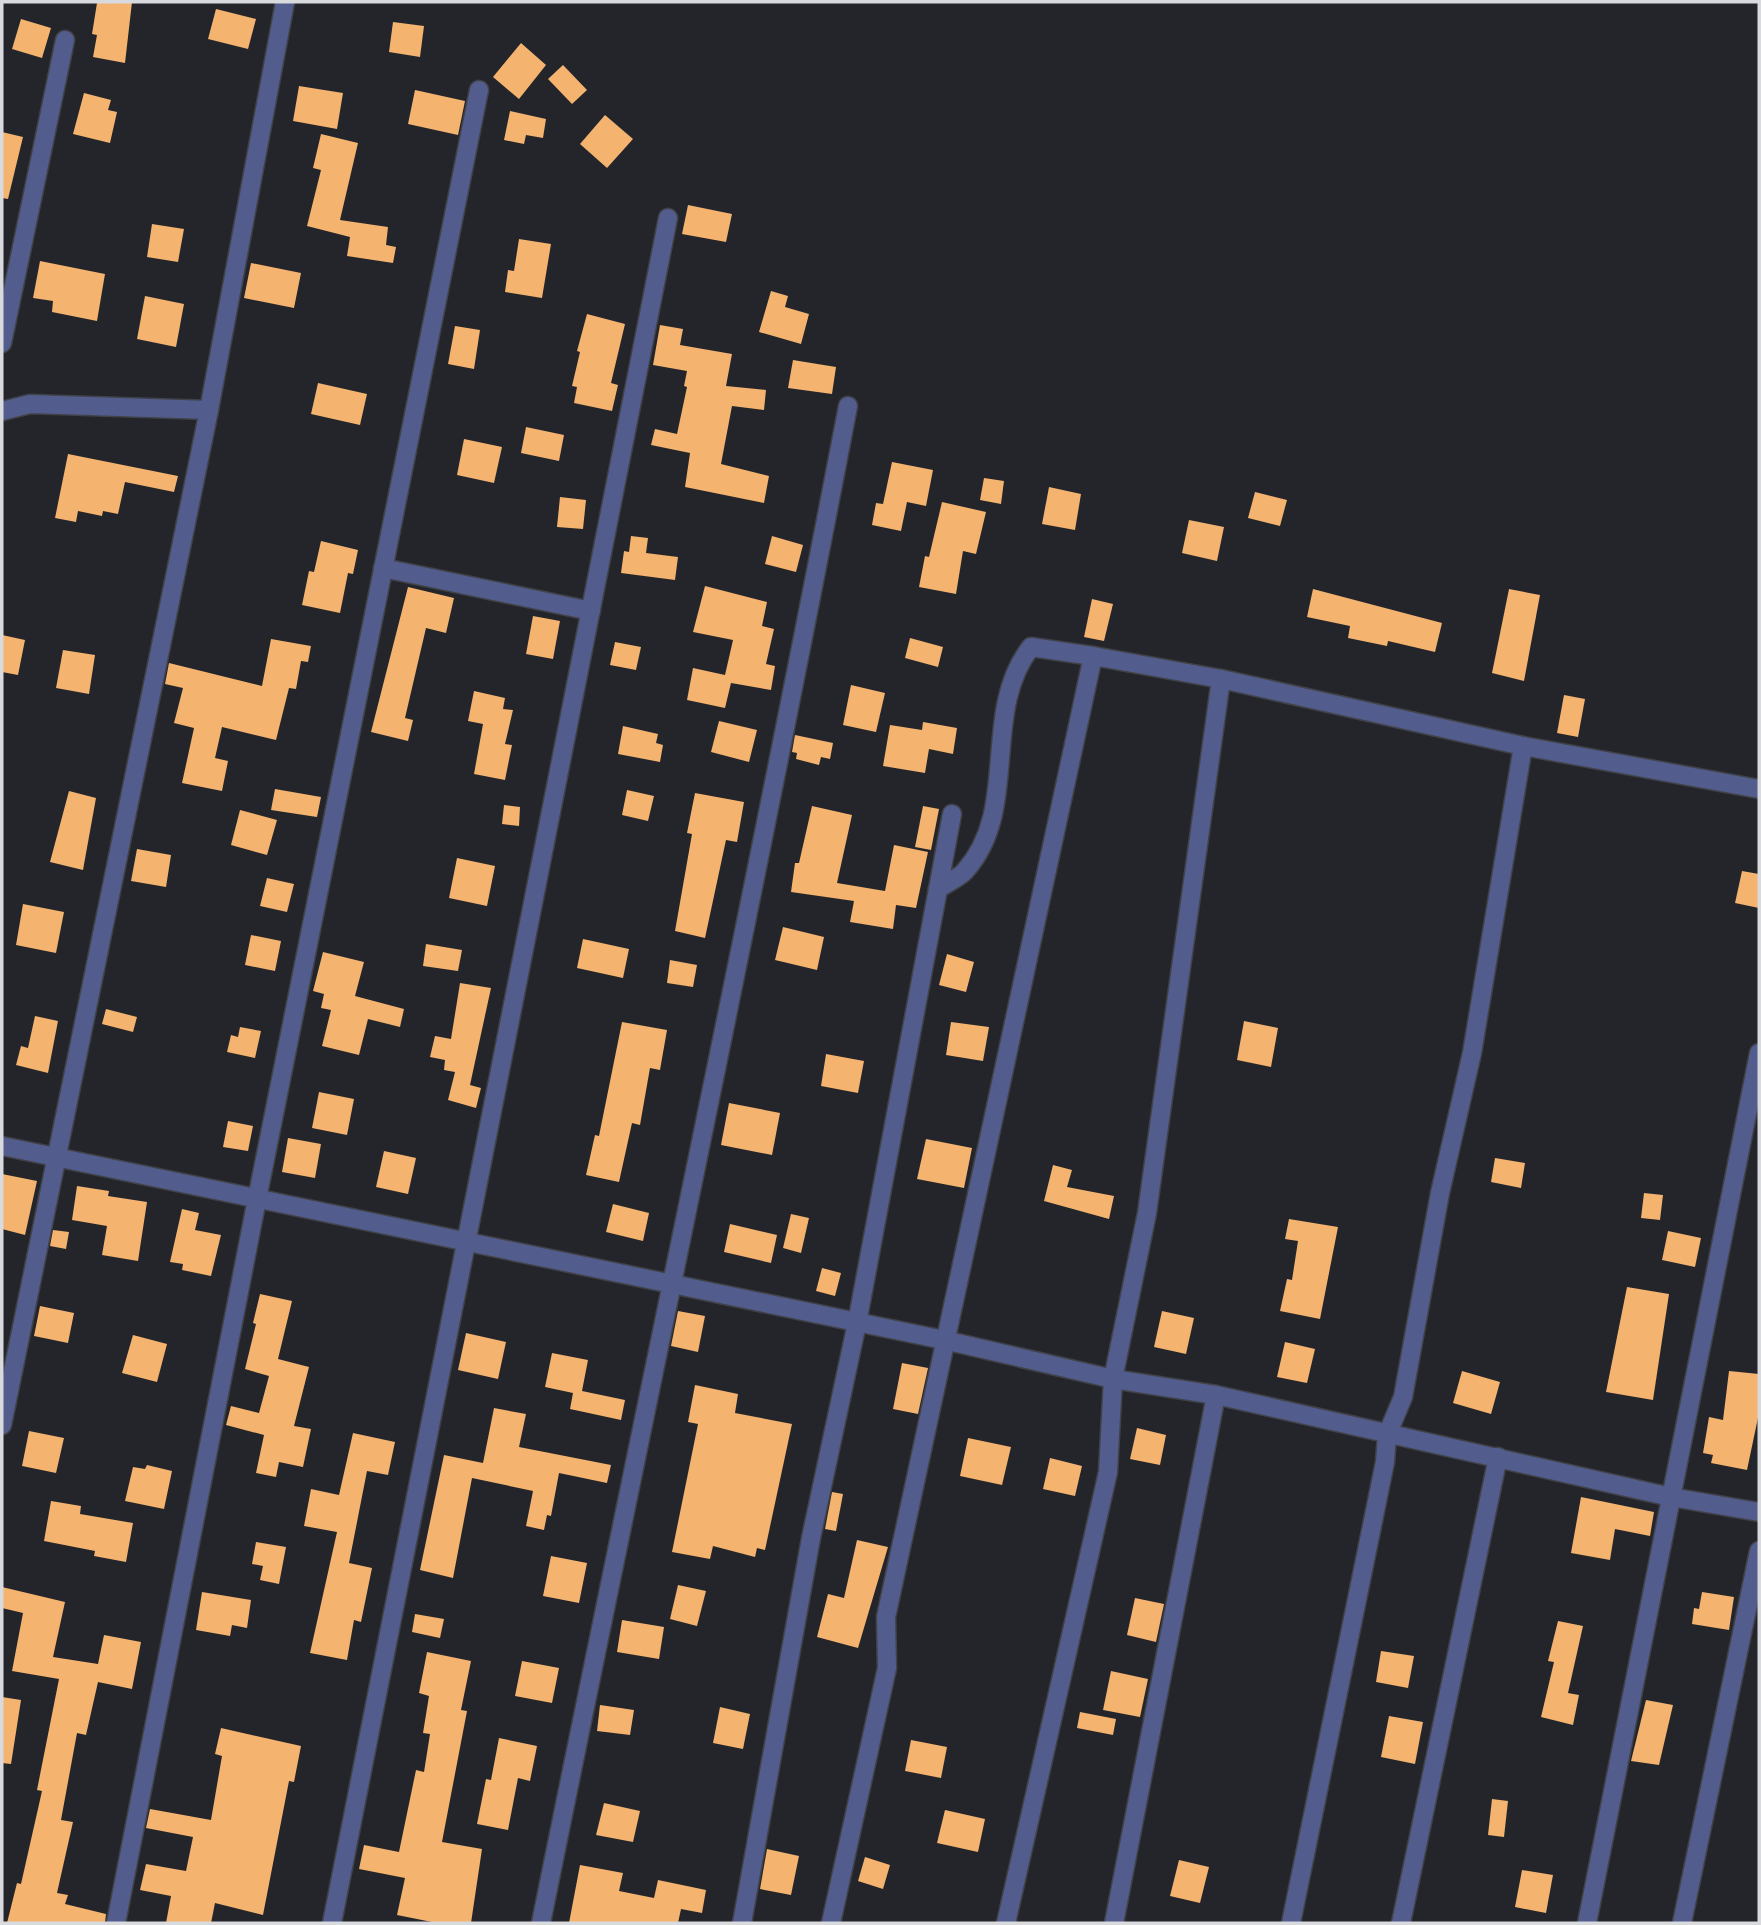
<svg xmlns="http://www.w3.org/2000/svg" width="1761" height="1925" font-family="Roboto,sans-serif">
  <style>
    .building { fill: #f4b36f }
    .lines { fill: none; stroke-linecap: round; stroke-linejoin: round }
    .minor-casing { stroke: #404248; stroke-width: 21 }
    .minor { stroke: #525d8d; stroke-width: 18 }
  </style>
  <rect width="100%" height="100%" fill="#23252b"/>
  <g class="building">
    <path d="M103,2H132L125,63L93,57L97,35L92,34L97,3Z"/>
    <path d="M216,9L256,19L248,49L208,39Z"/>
    <path d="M21,19L51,28L42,58L12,49Z"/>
    <path d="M393,22L424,26L420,57L389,52Z"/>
    <path d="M521,43L546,65L519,99L493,77Z"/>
    <path d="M563,65L587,90L572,104L548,79Z"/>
    <path d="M299,86L343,93L337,129L293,121Z"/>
    <path d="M415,90L465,101L458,135L408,124Z"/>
    <path d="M84,93L111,100L108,110L117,112L110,143L73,134Z"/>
    <path d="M510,111L546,119L543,138L526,135L524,144L504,140Z"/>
    <path d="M605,115L633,139L607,168L580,144Z"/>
    <path d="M2,132L23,137L8,199L2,198Z"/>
    <path d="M321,134L358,143L340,220L388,227L386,245L396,247L393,263L347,256L350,237L307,226L321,170L313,168Z"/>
    <path d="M688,205L732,214L726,242L682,234Z"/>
    <path d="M152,224L184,229L178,262L147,257Z"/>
    <path d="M519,239L551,244L542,298L505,292L508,270L514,271Z"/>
    <path d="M40,261L105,274L97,321L52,312L53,301L33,298Z"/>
    <path d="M251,263L301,273L294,308L244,298Z"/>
    <path d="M771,291L788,296L785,307L809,314L801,344L759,332Z"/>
    <path d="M145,296L184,304L176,347L137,339Z"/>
    <path d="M587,314L625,324L611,383L618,385L612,411L574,403L577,387L572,386L580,352L577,351Z"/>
    <path d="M660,325L683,329L680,345L732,354L726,386L766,390L764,410L732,406L721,464L769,476L764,503L685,487L690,453L651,445L655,429L677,434L687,387L684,386L687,371L653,365Z"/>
    <path d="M455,326L480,330L474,369L448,364Z"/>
    <path d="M793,360L836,367L832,394L788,388Z"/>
    <path d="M318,383L367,394L360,425L311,414Z"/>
    <path d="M526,427L564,435L559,461L521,453Z"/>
    <path d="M464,439L502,447L494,483L457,475Z"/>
    <path d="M68,454L178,476L174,492L125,482L118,514L103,511L102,516L78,511L76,522L55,518Z"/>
    <path d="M892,462L933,470L926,506L907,502L901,531L872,525L876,503L883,504Z"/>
    <path d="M984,478L1004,481L1001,504L980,500Z"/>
    <path d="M1049,487L1081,494L1075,530L1042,524Z"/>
    <path d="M1255,492L1287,500L1280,526L1248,518Z"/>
    <path d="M560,497L586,500L583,529L557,527Z"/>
    <path d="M942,502L986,512L976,554L963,551L956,594L919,587L925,556L929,557Z"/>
    <path d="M1189,520L1224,527L1217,561L1182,553Z"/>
    <path d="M631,536L648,538L646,553L678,557L675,580L621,573L624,551L629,552Z"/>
    <path d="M772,536L803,545L796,572L765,564Z"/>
    <path d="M321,541L358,550L353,574L348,573L340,613L302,605L309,571L314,572Z"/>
    <path d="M705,586L767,602L762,626L774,629L766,664L775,666L771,690L731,683L725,708L687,700L693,668L725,675L733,640L693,632Z"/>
    <path d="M408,587L454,598L446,633L426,628L405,718L413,720L408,741L371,732Z"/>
    <path d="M1313,589L1442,623L1435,652L1388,641L1387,646L1348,638L1350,626L1307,617Z"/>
    <path d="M1509,589L1540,595L1524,681L1492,673Z"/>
    <path d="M1092,599L1113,604L1104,641L1084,637Z"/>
    <path d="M533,616L560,621L553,659L526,654Z"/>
    <path d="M2,635L25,640L18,675L2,672Z"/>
    <path d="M910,638L943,647L938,667L905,658Z"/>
    <path d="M271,639L311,646L308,662L301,661L296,689L289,688L276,740L222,727L215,758L228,761L222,791L182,783L194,728L174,723L183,688L165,684L169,663L262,686Z"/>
    <path d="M615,642L641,647L636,670L610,665Z"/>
    <path d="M63,650L95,655L89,694L56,688Z"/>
    <path d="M851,685L885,693L876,732L843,725Z"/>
    <path d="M474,691L505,698L503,709L513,710L505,744L512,745L505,780L474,774L483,724L468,721Z"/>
    <path d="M1564,695L1585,699L1578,737L1557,733Z"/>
    <path d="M719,721L757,730L749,762L711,752Z"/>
    <path d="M923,722L957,728L953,754L929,749L925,773L883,766L890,725L922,730Z"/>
    <path d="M623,726L658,734L656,743L663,745L660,762L618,754Z"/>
    <path d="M795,735L833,743L830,759L821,757L819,765L796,759L797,753L792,752Z"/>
    <path d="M275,789L321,797L317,817L271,810Z"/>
    <path d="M627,790L654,796L648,821L622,815Z"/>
    <path d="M69,791L96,798L83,870L50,862Z"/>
    <path d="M695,793L744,802L737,842L726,840L705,938L675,931L692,834L687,833Z"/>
    <path d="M504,805L520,807L519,826L502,824Z"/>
    <path d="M812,806L852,815L837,883L885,891L894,845L928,852L916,908L896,905L893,929L850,922L854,901L791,892L795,863H799Z"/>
    <path d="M923,806L939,809L931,850L915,847Z"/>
    <path d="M240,810L277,820L267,855L231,845Z"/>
    <path d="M137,849L171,855L166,887L131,881Z"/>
    <path d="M457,858L495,866L487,906L449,898Z"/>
    <path d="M1742,871L1759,874V908L1735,903Z"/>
    <path d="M267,878L294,884L287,912L260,906Z"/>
    <path d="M23,904L64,912L56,953L16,945Z"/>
    <path d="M783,927L824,937L817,970L775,960Z"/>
    <path d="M251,935L281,941L275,971L245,965Z"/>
    <path d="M583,939L629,949L623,978L577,968Z"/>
    <path d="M426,944L462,950L458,971L423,966Z"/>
    <path d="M323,952L364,962L355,996L404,1009L400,1027L368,1019L359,1055L322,1046L331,1010L321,1008L324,994L313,991Z"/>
    <path d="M947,954L974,962L966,992L939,985Z"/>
    <path d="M670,960L697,965L693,987L667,983Z"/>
    <path d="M460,983L491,988L470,1085L481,1088L476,1108L448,1100L455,1072L444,1070L445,1060L430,1057L435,1036L451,1039Z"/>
    <path d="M106,1009L137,1017L133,1032L102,1024Z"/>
    <path d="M35,1016L58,1021L48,1073L16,1065L21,1046L28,1048Z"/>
    <path d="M1244,1021L1278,1028L1271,1067L1237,1060Z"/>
    <path d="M622,1022L667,1030L660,1070L650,1068L640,1125L632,1123L619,1182L586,1175L595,1135L599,1136Z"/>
    <path d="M951,1022L989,1027L983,1061L946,1055Z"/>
    <path d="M240,1027L261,1031L255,1058L227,1052L231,1035L238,1037Z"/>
    <path d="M826,1054L864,1061L858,1093L821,1086Z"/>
    <path d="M319,1092L354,1099L347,1135L312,1128Z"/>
    <path d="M729,1103L780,1113L772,1155L721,1145Z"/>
    <path d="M228,1121L253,1126L248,1151L223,1147Z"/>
    <path d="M288,1138L321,1144L315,1178L282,1172Z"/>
    <path d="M926,1139L972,1148L964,1188L917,1179Z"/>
    <path d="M384,1151L416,1158L408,1194L376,1187Z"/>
    <path d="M1495,1158L1525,1163L1521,1188L1491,1182Z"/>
    <path d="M1053,1165L1072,1170L1067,1187L1114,1196L1109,1219L1044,1201Z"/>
    <path d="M2,1174L37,1181L25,1235L2,1229Z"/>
    <path d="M77,1186L109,1191L108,1196L147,1202L138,1261L102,1255L107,1226L72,1220Z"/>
    <path d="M1644,1193L1663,1195L1660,1220L1641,1218Z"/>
    <path d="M613,1204L649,1213L643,1241L606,1232Z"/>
    <path d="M182,1209L199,1213L195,1230L221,1235L211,1276L182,1270L183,1264L170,1262Z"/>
    <path d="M791,1214L809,1218L801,1253L783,1248Z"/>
    <path d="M1289,1219L1338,1227L1320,1319L1280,1311L1287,1279L1292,1280L1298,1241L1285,1239Z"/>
    <path d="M730,1224L777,1235L771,1263L724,1252Z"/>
    <path d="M53,1230L69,1232L66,1249L50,1246Z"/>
    <path d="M1668,1231L1701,1238L1695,1267L1662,1260Z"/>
    <path d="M822,1268L841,1273L835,1296L816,1291Z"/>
    <path d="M1627,1287L1669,1294L1653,1400L1606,1392Z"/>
    <path d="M260,1294L292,1301L278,1359L309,1367L294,1426L311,1429L303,1467L279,1462L276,1477L256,1473L264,1435L226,1425L231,1406L259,1413L269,1376L245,1369L256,1324L253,1323Z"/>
    <path d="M40,1306L74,1313L68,1343L34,1336Z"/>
    <path d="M678,1311L705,1316L698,1352L671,1346Z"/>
    <path d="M1162,1311L1194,1318L1186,1354L1154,1347Z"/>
    <path d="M466,1333L506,1342L498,1379L458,1370Z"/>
    <path d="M133,1335L167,1344L157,1382L122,1373Z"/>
    <path d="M1285,1342L1315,1349L1307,1383L1277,1377Z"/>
    <path d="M552,1353L588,1360L582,1391L625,1400L621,1420L570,1409L573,1393L545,1387Z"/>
    <path d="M902,1363L928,1368L918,1414L893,1409Z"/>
    <path d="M1462,1371L1500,1382L1491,1414L1453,1403Z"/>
    <path d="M1729,1371L1759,1374V1413L1747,1470L1711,1463L1713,1455L1703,1453L1709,1417L1723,1420Z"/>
    <path d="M695,1385L738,1394L735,1413L792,1424L765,1550L757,1548L755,1557L713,1546L710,1559L672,1552L698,1424L688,1422Z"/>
    <path d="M494,1408L526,1414L519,1447L611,1465L607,1483L559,1473L551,1516L547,1515L544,1530L526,1526L533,1491L472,1478L453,1578L420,1570L444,1455L483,1463Z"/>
    <path d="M1137,1428L1166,1435L1160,1465L1130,1459Z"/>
    <path d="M29,1431L64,1438L56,1473L22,1466Z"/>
    <path d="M353,1433L395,1442L388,1475L367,1471L349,1563L372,1568L361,1622L354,1620L347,1660L310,1653L337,1532L304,1526L311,1489L339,1495Z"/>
    <path d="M968,1438L1011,1447L1002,1485L960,1476Z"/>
    <path d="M1050,1458L1082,1466L1075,1496L1043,1489Z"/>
    <path d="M147,1465L172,1471L164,1509L125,1501L133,1467L145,1469Z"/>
    <path d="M832,1492L843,1494L836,1531L825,1529Z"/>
    <path d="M1581,1497L1654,1512L1650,1536L1615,1529L1610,1560L1571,1553Z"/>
    <path d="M51,1501L81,1506L80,1514L133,1523L126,1562L94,1556L95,1551L44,1541Z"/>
    <path d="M857,1540L888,1547L858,1648L817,1637L828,1594L844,1598Z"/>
    <path d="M256,1542L286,1547L279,1584L260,1580L263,1566L252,1564Z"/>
    <path d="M551,1556L587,1563L579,1603L543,1596Z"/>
    <path d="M678,1585L706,1591L697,1626L670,1619Z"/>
    <path d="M2,1587L65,1602L53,1657L98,1664L104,1635L141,1642L132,1689L98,1682L86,1735L77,1733L61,1820L73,1822L57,1893L68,1895L65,1904L106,1914L105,1923H7L17,1883L21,1884L42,1791L37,1790L59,1679L12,1671L23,1613L2,1608Z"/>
    <path d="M202,1592L251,1600L247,1628L232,1625L230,1636L196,1630Z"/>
    <path d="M1702,1592L1734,1597L1729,1630L1692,1624L1694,1608L1699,1609Z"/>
    <path d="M1135,1598L1164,1604L1156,1642L1127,1635Z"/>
    <path d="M415,1614L444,1619L440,1638L412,1632Z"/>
    <path d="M622,1620L664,1627L659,1659L617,1652Z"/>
    <path d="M1558,1621L1583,1626L1568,1693L1579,1695L1573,1725L1541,1717L1554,1662L1548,1661Z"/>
    <path d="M1381,1651L1414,1656L1408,1688L1376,1682Z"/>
    <path d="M427,1652L471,1661L461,1710L467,1711L442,1842L482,1849L471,1923H437L397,1915L405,1878L359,1869L364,1845L399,1852L416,1770L424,1772L430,1734L423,1733L429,1696L419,1693Z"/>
    <path d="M522,1661L559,1668L552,1703L515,1696Z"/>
    <path d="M1111,1671L1148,1679L1140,1717L1103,1710Z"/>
    <path d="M2,1697L21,1700L11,1764L2,1763Z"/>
    <path d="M1646,1700L1673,1705L1659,1765L1631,1761Z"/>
    <path d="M600,1705L634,1710L630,1735L597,1731Z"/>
    <path d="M720,1707L750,1714L743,1749L713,1743Z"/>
    <path d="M1080,1712L1116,1719L1113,1735L1077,1728Z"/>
    <path d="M1389,1716L1423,1722L1415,1764L1381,1757Z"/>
    <path d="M221,1728L301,1746L294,1782L289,1781L263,1915L215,1903L211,1923H166L171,1896L140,1890L146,1864L186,1871L193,1837L146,1828L150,1809L211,1820L222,1756L215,1754Z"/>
    <path d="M499,1738L537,1746L530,1781L518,1778L508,1830L477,1824L486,1779L491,1780Z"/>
    <path d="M911,1740L947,1747L941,1778L905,1771Z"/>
    <path d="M1492,1799L1508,1801L1504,1837L1488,1835Z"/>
    <path d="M604,1803L640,1811L633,1842L596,1835Z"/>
    <path d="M945,1810L985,1819L978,1852L937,1843Z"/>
    <path d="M767,1849L799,1856L791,1895L760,1889Z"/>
    <path d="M865,1857L890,1865L883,1889L858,1881Z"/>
    <path d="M1179,1860L1209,1867L1200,1903L1170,1896Z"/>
    <path d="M580,1865L623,1873L619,1891L654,1898L658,1880L706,1890L702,1913L681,1909L678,1923H569Z"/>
    <path d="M1522,1870L1553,1875L1546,1913L1515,1907Z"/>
  </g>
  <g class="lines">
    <g class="minor-casing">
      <g id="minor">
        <path d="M2,343L65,40"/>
        <path d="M2,411L30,404L209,410"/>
        <path d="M383,568L591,611"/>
        <path d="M1523,746L1759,789"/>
        <path d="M938,889C946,883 959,878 965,871C1021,809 980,712 1031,647L1093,656"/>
        <path d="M2,1146L944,1340L1113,1379L1216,1395L1671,1497L1759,1512"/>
        <path d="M2,1425L209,410L285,2"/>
        <path d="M116,1923L257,1199L479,90"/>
        <path d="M332,1923L668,218"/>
        <path d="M541,1923C643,1417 751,913 848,406"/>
        <path d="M742,1923L811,1538L857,1323L952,814"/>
        <path d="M831,1923L887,1668L886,1617L1093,656L1221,679L1523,746L1472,1053L1440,1193L1403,1397L1387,1435L1385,1462L1291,1923"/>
        <path d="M1006,1923L1108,1472L1113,1379L1147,1213L1221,679"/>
        <path d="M1114,1923L1216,1395"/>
        <path d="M1401,1923L1498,1457"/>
        <path d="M1587,1923L1759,1053"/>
        <path d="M1682,1923L1759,1551"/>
      </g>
    </g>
    <use href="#minor" class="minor"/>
  </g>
  <rect width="1761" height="1925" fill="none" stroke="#d8dade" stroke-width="7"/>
</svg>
